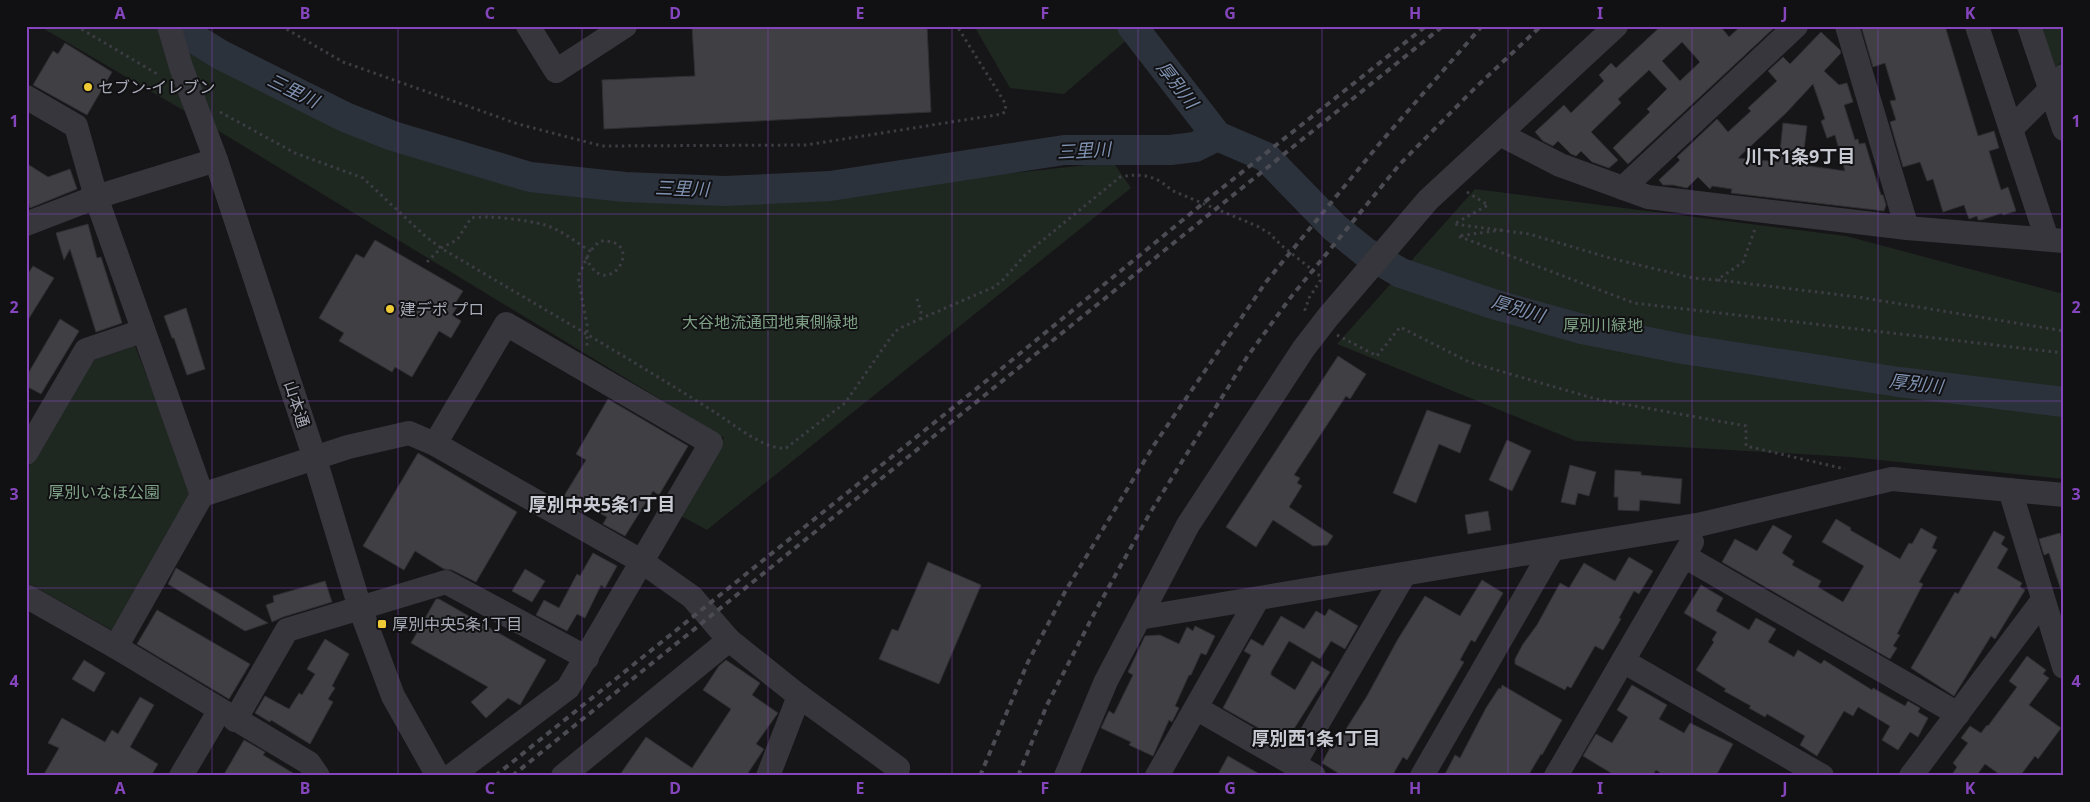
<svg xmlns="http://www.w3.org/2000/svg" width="2090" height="802" font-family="'Noto Sans','Noto Sans JP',sans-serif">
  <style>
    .green { fill: #1f2721 }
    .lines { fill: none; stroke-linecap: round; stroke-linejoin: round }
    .river { stroke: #2c323b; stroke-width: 30 }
    .building { fill: #403f44; stroke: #302f33; fill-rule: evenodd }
    .path { stroke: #3c3d43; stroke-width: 3; stroke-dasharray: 2.5 4; stroke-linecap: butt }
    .minor { stroke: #36363c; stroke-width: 24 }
    .rail { stroke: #4b4c53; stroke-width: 4; stroke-dasharray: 6 5; stroke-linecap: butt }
    .grid { fill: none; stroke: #8445bd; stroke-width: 1; stroke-opacity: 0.55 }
    .poi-dot { fill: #eecb36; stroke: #111012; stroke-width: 2 }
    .labels { text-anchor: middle; stroke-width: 4; stroke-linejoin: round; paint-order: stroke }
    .poi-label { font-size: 16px; fill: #a7aab7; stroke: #111012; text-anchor: start }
    .park-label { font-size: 16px; fill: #7fa286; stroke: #111012 }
    .street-label { font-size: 16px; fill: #a7aab7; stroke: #111012 }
    .water-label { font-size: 18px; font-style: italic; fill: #7f92b1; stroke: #111012 }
    .neighbourhood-label { font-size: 18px; font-weight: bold; fill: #c8cad3; stroke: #111012 }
    .neatline { fill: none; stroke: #8445bd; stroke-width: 2 }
    .grid-label { font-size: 16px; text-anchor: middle; font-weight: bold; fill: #8445bd }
  </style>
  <rect width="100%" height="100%" fill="#161517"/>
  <g class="green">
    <path d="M39,26H159L405,152L523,187L640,202L757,201L1113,162L1131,188L707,530L679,515L724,438L217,130Z"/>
    <path d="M974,26H1143L1064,94L1010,88Z"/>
    <path d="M2033,26H2064V60L2054,69Z"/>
    <path d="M1475,189L1846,236L2064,294V479L1850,457L1576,441L1337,344Z"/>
    <path d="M135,346L193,494L117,633L26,582V472L88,362Z"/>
  </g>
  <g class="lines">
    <g class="river">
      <path d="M174,26L221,55L345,117L393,136L530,177L625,187L725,191L830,186L1064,150H1170L1195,147L1217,136"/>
      <path d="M1132,26L1217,136L1266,157L1334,227L1365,252L1401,273L1493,304L1582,329L1683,349L1899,382L2064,402"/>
    </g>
  </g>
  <g class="building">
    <path d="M692,26H927L931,112L604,129L602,80L695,76Z"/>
    <path d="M1661,26H1720L1729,37L1741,26H1776L1628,164L1613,148L1650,112L1647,109L1667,89L1649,70L1618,99L1621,103L1591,132L1618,160L1609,168L1592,162L1581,151L1576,156L1571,154L1558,141L1553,146L1543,141L1535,132L1564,105L1571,113L1604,81L1599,75L1611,63L1616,68ZM1682,42L1700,62L1680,81L1662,61Z"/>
    <path d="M1870,26H1945L1978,136L1994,131L1999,148L1989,151L2001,190L2008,187L2016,211L2003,215L2002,213L1981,220H1978L1977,216L1969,219L1964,205L1943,212L1933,179L1927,181L1920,162L1903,167L1890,122L1896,120L1890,101L1896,100L1885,63L1873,67L1862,29Z"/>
    <path d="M1821,32L1840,50L1841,53L1824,71L1839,85L1847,83L1853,102L1844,105L1855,140L1858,139L1859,144L1865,143L1881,195H1883L1886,205L1884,211L1731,193L1732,189L1712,186L1710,189L1698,177L1687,188L1673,185H1663L1659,180L1680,160L1677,157L1717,119L1728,132L1751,111L1748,108L1777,81L1768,71L1783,57L1790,64ZM1813,84L1825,119L1821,121L1827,138L1835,135L1845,171L1802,165L1807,126L1783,123L1779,162L1738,158L1786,113Z"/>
    <path d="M65,43L112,72L87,115L33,85L53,51L58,54Z"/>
    <path d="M26,163L48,177L70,169L77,189L30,208L26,197Z"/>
    <path d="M88,224L97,258L101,257L122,323L96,332L70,249L64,260L56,233Z"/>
    <path d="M375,240L463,291L456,302L459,304L452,315L461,321L451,338L439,331L412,377L395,367L392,372L339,341L344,333L319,318L356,254L364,258Z"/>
    <path d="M33,266L54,278L26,323V277Z"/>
    <path d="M186,308L205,369L187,375L174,338H172L164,316Z"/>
    <path d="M60,319L79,331L41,394L26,386V377Z"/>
    <path d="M1338,356L1366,374L1350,399L1346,396L1294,475L1300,478L1297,483L1302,486L1289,507L1333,536L1327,545L1313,546L1273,520L1256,547L1226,527Z"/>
    <path d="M608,399L688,446L659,495L653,491L625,536L603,524L607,517L588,507L584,513L568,504L570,500L564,496L586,460L576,454Z"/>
    <path d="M1427,410L1471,425L1460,453L1439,444L1416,503L1393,493Z"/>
    <path d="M1507,440L1531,451L1512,491L1489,480Z"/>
    <path d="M418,453L517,512L476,582L452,570L444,569L415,551L404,570L363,546Z"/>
    <path d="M1570,465L1596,472L1589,496L1578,493L1575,505L1561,502Z"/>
    <path d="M1615,470L1641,472V475L1682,479L1680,504L1640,500L1639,511L1618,510V497H1614Z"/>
    <path d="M1488,511L1491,530L1468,534L1465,515Z"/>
    <path d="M1836,519L1851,528L1850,530L1900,559L1909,543L1912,544L1921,528L1937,537L1932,548L1937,550L1919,582L1923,584L1897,634L1900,635L1893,646L1897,648L1890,659L1722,562L1735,539L1757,551L1773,525L1792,536L1782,553L1794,561L1792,565L1821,581L1818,587L1843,602L1864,566L1822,542Z"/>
    <path d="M1994,531L2005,537L2001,544L2008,549L1997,568L2022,583L2020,587L2025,590L1995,639L1991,636L1954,696L1911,668L1955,592L1958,594Z"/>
    <path d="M2060,533L2064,546V590H2061L2049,553L2044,555L2039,539Z"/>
    <path d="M593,553L617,566L605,588L601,585L585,618L577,614L567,631L536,615L544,600L559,608L577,574L580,576Z"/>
    <path d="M1629,557L1653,571L1639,594L1634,591L1619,618L1621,619L1603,650L1595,646L1571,688L1567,686L1565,690L1515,664V659L1523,644L1537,625L1560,583L1569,588L1584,563L1615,581Z"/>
    <path d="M928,562L981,585L939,684L879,659L892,629L898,631Z"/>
    <path d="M176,568L230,600L268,623L245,631L168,584Z"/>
    <path d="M525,569L545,581L532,602L512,591Z"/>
    <path d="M1482,580L1503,593L1475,642L1471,640L1460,660L1464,662L1407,760L1403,757L1392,776H1343L1322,763L1331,746L1334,748L1367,696L1398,639L1425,596L1460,616Z"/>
    <path d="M325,581L332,602L283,617L272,622L266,605L274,602L273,596Z"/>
    <path d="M1701,585L1723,598L1716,611L1749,630L1756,618L1776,629L1768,642L1794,657L1798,650L1821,664L1824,660L1872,690L1873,688L1905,706L1908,701L1920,708L1918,712L1928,718L1918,737L1910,732L1898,750L1882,740L1890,726L1858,707L1853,716L1844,711L1817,756L1800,745L1805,736L1767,714L1765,717L1749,708L1751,706L1724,691L1726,689L1696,670L1714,642L1712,640L1717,632L1684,613Z"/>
    <path d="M436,599H439L546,660L520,705L508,698L486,718L471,702L488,687L411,643Z"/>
    <path d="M1329,609L1358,626L1345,649L1331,641L1320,659L1289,641L1271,672V675L1295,690L1312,661L1330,672L1285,743L1223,708L1251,655L1244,651L1251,639L1263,646L1281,616L1304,629L1316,611L1325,616Z"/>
    <path d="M157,610L250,664L229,699L137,644Z"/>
    <path d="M1195,626L1215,636L1206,655L1201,653L1191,675H1189L1175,706L1179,708L1172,722L1169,720L1153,756L1129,745L1131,742L1101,728L1109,711L1114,714L1133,675L1128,672L1145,636L1160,635L1179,644L1187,627L1193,631Z"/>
    <path d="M325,639L349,654L332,686L335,688L328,699L333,702L310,744L271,720L270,722L255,713L265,696L289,709L299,693L302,695L315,674L307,669Z"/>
    <path d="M2027,656L2046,670L2043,674L2049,678L2029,705L2061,728L2038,759L2035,756L2020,776H2002L1985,764L1976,776H1951L1957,767L1953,763L1968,743L1961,738L1970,726L1981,733L1987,725L1988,726L2017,687L2009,681Z"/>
    <path d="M84,660L105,673L94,692L72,679Z"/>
    <path d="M726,660L760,683L752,695L778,713L756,744L764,749L746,776H619L646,737L692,768L731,709L703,690L719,666Z"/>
    <path d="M1502,685L1562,720L1542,755L1541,754L1528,776H1444L1455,755L1460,758L1486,708L1499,688L1501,689Z"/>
    <path d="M1632,685L1667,705L1659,719L1684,733L1690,723L1733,744L1716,776H1665L1656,770L1652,776H1616L1583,756L1596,734L1612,743L1628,717L1617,710Z"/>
    <path d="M140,697L154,705L130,747L158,764L151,776H43L59,748L48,743L62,718L105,742L112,730L118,734Z"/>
    <path d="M244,740L265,752L263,755L298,776H223Z"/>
    <path d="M1228,756L1263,776H1217Z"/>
  </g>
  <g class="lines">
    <g class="path">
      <path d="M76,26L159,75"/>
      <path d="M281,26L343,62L518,124L602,146L806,145L1002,114L1006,111L1005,103L957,26"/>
      <path d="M220,112L295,153L363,178L425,236L441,248C533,303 626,356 716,413C733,424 766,451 786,448L845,403L891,337L898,329L920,319L921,312L917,299"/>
      <path d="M1467,192L1488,205L1454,224L1529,234L1610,258L1693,278L1717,280L1743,262L1755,229"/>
      <path d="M1502,230L1458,236L1634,303L2064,353"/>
      <path d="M586,257C606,307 650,238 600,241L590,251"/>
      <path d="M427,262L441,248L457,240L471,218C490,215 526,220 545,225C561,230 576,242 590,251L578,277L587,325V349"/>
      <path d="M1718,280L1858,297L2064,331"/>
      <path d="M920,319L994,287L1002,281L1026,254L1120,177C1140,173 1156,175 1171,190L1257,226L1269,233L1281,245L1320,276V281L1309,298L1305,310L1306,313"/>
      <path d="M1337,335L1377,356L1400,327L1469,362L1596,399L1746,426V446L1845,469"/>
    </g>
    <g class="minor">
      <path d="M169,26L181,67L216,160L315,459L360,608L393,696L438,776"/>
      <path d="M528,26L556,71L625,26"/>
      <path d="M1847,26L1907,228"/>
      <path d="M1977,26L2047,239"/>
      <path d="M2029,26L2064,129"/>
      <path d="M26,97L76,126L96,197L202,495"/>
      <path d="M2011,129L2064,76"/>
      <path d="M1500,134L1560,165L1648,197L1907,228L2064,241"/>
      <path d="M1623,188L1796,26"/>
      <path d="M26,224L96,197L216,160"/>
      <path d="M435,444L506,324L711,443L568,688L451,776"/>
      <path d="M26,453L86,350L142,331"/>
      <path d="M2010,490L2064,667"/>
      <path d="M1684,556L1958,714"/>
      <path d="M26,596L116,647L309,763L318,776"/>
      <path d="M1139,618L1702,524L1892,479L2064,495"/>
      <path d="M116,647L202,495L348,447L409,433L435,444L641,561L692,597L729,640L799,696L898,768L896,776"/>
      <path d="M1623,661L1822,776"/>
      <path d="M1196,708L1314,776"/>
      <path d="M235,720L287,630L446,582L587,658"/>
      <path d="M1294,764L1404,575"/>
      <path d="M181,776L220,710"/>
      <path d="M563,776L729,640"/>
      <path d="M768,776L799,696"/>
      <path d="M1066,776L1106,681L1188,525L1304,348L1328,317L1428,200L1616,26"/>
      <path d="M1157,776L1257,600"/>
      <path d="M1422,776L1552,550"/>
      <path d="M1556,776L1692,542"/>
      <path d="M1911,776L2043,600"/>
    </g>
    <g class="rail">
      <path d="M495,776L1001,369L1212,196L1426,26"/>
      <path d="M512,776L1443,26"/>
      <path d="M980,776L1028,662L1066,590L1154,445L1266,282L1380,143L1482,26"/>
      <path d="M1018,776L1047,705L1096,610L1150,513L1247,357L1291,297L1400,164L1475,88L1541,26"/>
    </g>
  </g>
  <path class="grid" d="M212,26V776M398,26V776M582,26V776M768,26V776M952,26V776M1138,26V776M1322,26V776M1508,26V776M1692,26V776M1878,26V776M26,214H2064M26,401H2064M26,588H2064"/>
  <g class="poi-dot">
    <circle cx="88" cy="87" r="5"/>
    <circle cx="390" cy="309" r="5"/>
    <rect x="377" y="619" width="10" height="10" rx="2.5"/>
  </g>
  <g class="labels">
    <g class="poi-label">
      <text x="98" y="93">セブン-イレブン</text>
      <text x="400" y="315">建デポ プロ</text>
      <text x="392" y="630">厚別中央5条1丁目</text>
    </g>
    <g class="park-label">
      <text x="770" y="328">大谷地流通団地東側緑地</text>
      <text x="1603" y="331">厚別川緑地</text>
      <text x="104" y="498">厚別いなほ公園</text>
    </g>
    <g class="street-label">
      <text transform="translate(297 404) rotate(72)" y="6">山本通</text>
    </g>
    <g class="water-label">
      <text transform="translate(1177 85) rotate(52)" y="6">厚別川</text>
      <text transform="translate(293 91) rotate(26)" y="6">三里川</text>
      <text transform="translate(1084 151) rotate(-3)" y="6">三里川</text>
      <text transform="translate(682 189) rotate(2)" y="6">三里川</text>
      <text transform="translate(1518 309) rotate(17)" y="6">厚別川</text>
      <text transform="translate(1916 384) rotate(7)" y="6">厚別川</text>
    </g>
    <g class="neighbourhood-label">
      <text x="1800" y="163">川下1条9丁目</text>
      <text x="602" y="511">厚別中央5条1丁目</text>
      <text x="1316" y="745">厚別西1条1丁目</text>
    </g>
  </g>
  <rect width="2090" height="802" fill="none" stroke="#111012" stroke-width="55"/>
  <rect x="28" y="28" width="2034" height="746" class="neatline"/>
  <g class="grid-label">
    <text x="120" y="19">A</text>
    <text x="305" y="19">B</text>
    <text x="490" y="19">C</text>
    <text x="675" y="19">D</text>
    <text x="860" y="19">E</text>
    <text x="1045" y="19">F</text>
    <text x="1230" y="19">G</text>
    <text x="1415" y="19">H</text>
    <text x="1600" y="19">I</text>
    <text x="1785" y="19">J</text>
    <text x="1970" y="19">K</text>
    <text x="14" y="127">1</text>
    <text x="2076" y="127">1</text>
    <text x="14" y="313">2</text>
    <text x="2076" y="313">2</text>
    <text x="14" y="500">3</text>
    <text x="2076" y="500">3</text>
    <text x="14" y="687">4</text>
    <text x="2076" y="687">4</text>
    <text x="120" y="794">A</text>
    <text x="305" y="794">B</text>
    <text x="490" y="794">C</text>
    <text x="675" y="794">D</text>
    <text x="860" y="794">E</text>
    <text x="1045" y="794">F</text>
    <text x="1230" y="794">G</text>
    <text x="1415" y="794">H</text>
    <text x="1600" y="794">I</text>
    <text x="1785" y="794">J</text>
    <text x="1970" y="794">K</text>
  </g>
</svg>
